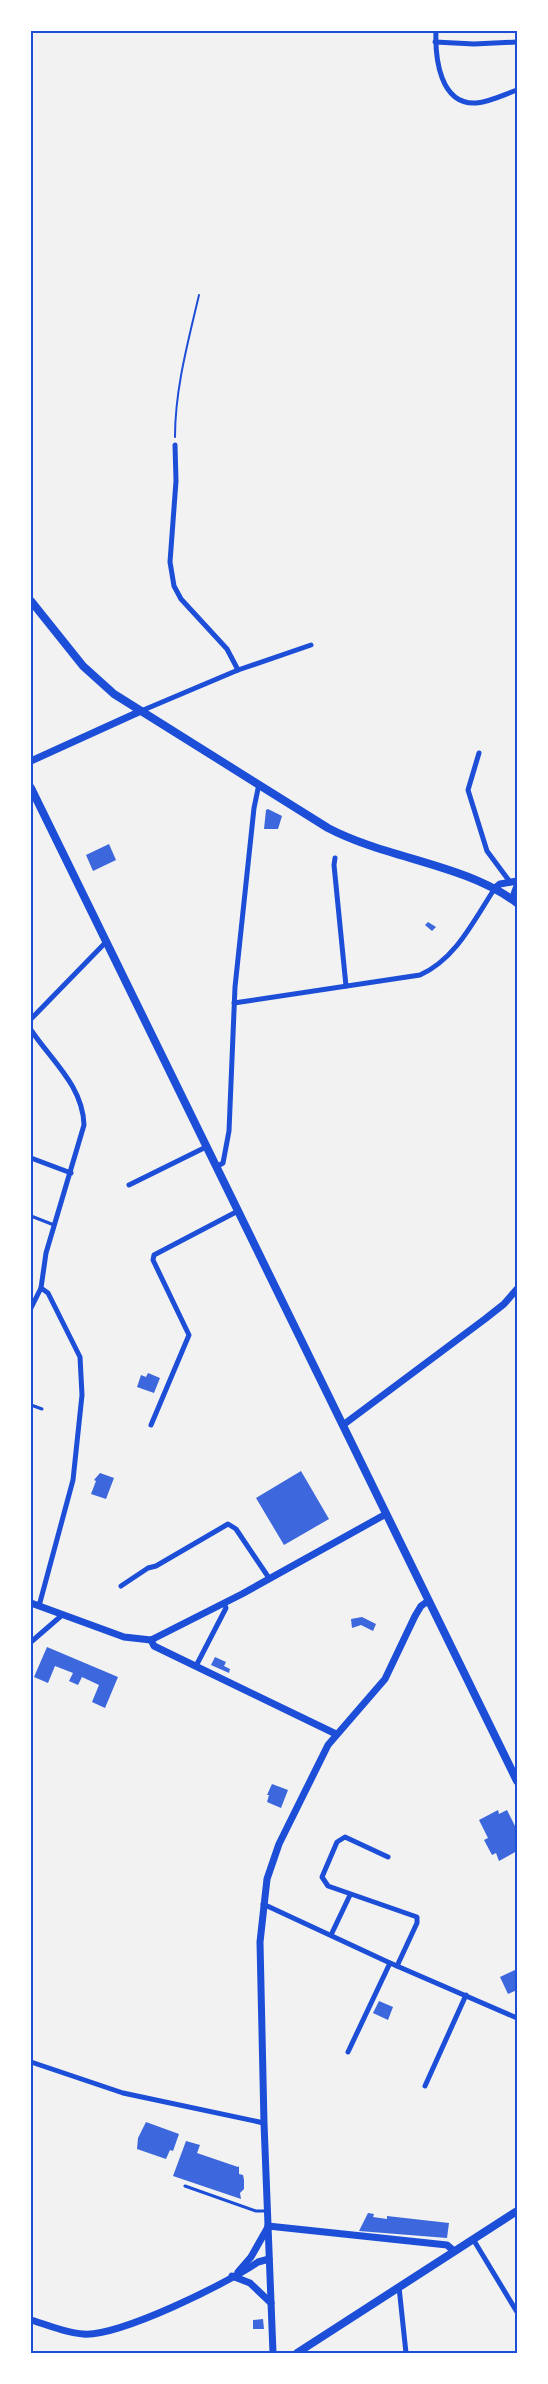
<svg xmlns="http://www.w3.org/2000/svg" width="548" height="2384" font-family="Quicksand,sans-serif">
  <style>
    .building { fill: #3d67dc }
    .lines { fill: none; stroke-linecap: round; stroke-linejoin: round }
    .path { stroke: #1d4ed8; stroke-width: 2 }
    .service { stroke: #1d4ed8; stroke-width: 3 }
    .minor { stroke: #1d4ed8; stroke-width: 5 }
    .tertiary { stroke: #1d4ed8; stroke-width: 7 }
    .secondary { stroke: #1d4ed8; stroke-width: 8 }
    .neatline { fill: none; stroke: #1d4ed8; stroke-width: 2 }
  </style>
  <rect width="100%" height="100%" fill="#f2f2f2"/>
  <g class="building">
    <path d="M268,809L282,816L278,829H264L266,810Z"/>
    <path d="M109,844L116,860L93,871L86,855Z"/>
    <path d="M428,922L436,927L432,931L425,925Z"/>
    <path d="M148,1373L160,1378L154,1393L137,1387L141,1375L146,1377Z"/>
    <path d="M301,1471L329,1519L284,1545L256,1498Z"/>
    <path d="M100,1473L114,1478L106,1499L91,1494L96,1481L94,1480Z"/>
    <path d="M362,1617L376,1624L373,1631L361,1625L352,1628L351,1619Z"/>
    <path d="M47,1647L118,1677L105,1708L92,1702L99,1685L82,1677L78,1685L69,1681L73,1673L55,1666L48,1683L34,1677Z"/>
    <path d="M215,1657L226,1662L224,1666L230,1669L229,1673L211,1665Z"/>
    <path d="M272,1784L288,1790L281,1808L267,1802L269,1795H267Z"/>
    <path d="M498,1810L499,1814L507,1810L517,1830V1851L499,1861L496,1853L492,1855L484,1840L488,1838L479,1820Z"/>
    <path d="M517,1969V1990L508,1994L500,1977Z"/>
    <path d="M379,2001L393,2007L388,2020L373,2013Z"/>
    <path d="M146,2122L179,2134L173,2151L170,2150L166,2159L137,2149L138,2138Z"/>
    <path d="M186,2141L200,2145L197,2153L238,2167L239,2166V2174L243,2175L244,2180V2189L240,2193L241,2199L173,2176Z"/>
    <path d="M368,2213L374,2214L373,2217L387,2219V2216L449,2223L447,2238L359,2231Z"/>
    <path d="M263,2319L264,2329H253V2320Z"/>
  </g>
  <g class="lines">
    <path class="path" d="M175,437C175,389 188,342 199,295"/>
    <g class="service">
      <path d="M31,1216L54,1225"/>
      <path d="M31,1405L42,1409"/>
      <path d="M185,2186L256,2211H267"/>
    </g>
    <g class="minor">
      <path d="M436,31C435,58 440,105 476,103C490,102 503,95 517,90"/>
      <path d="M435,42L474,44L517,42"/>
      <path d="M175,445L176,481L170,562L174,586L181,599L227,649L238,670"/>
      <path d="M141,711L238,670L311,645"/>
      <path d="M479,753L468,790L487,851L510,882"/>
      <path d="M335,858L334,865L346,986"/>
      <path d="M234,1003L420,975C456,959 474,920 495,888"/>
      <path d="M31,1019L106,942"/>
      <path d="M31,1030C51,1060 83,1086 84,1125L46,1253L41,1288L48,1293L80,1357L82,1395L73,1480L39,1606"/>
      <path d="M31,1158L71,1173"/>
      <path d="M216,1167L223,1163L229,1131L235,987L254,808L259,784"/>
      <path d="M129,1185L206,1147"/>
      <path d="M31,1308L41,1288"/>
      <path d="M151,1425L189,1335L153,1260L154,1255L238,1211"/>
      <path d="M121,1586L148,1568L156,1566L228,1524L236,1529L269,1578"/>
      <path d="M31,1642L61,1616"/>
      <path d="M196,1666L226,1608L224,1603"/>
      <path d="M388,1857L345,1837L337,1842L322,1877L328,1886L417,1917V1923L397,1966"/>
      <path d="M263,1904L390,1963L517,2018"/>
      <path d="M331,1935L350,1895"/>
      <path d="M348,2052L390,1963"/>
      <path d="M31,2062L123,2093L264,2123"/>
      <path d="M425,2086L466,1995"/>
      <path d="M473,2239L517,2312"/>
      <path d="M399,2287L406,2353"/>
    </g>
    <g class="tertiary">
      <path d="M31,761L141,711"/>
      <path d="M517,886L514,894L517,901"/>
      <path d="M495,888L500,884L517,881"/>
      <path d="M343,1425L485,1319L504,1304L517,1289"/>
      <path d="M31,1603L124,1637L151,1640L242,1594L386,1514"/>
      <path d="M151,1640L154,1646L336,1734"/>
      <path d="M268,2226L447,2245L454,2251"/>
      <path d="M238,2272L251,2257L268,2227"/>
      <path d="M232,2276L250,2283L271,2303"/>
      <path d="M31,2320C48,2325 66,2333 83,2334C119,2337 228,2283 258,2262L269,2259"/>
      <path d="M273,2353L264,2123L260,1942L267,1879L279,1844L328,1745L385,1679L415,1616L421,1606L428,1601"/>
    </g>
    <g class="secondary">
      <path d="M31,601L83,666L114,694L328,828C387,859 465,864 517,903"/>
      <path d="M31,788L517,1781"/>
      <path d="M297,2353L517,2211"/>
    </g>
  </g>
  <rect width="548" height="2384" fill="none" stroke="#ffffff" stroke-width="65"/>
  <rect x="32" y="32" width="484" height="2320" class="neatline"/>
</svg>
